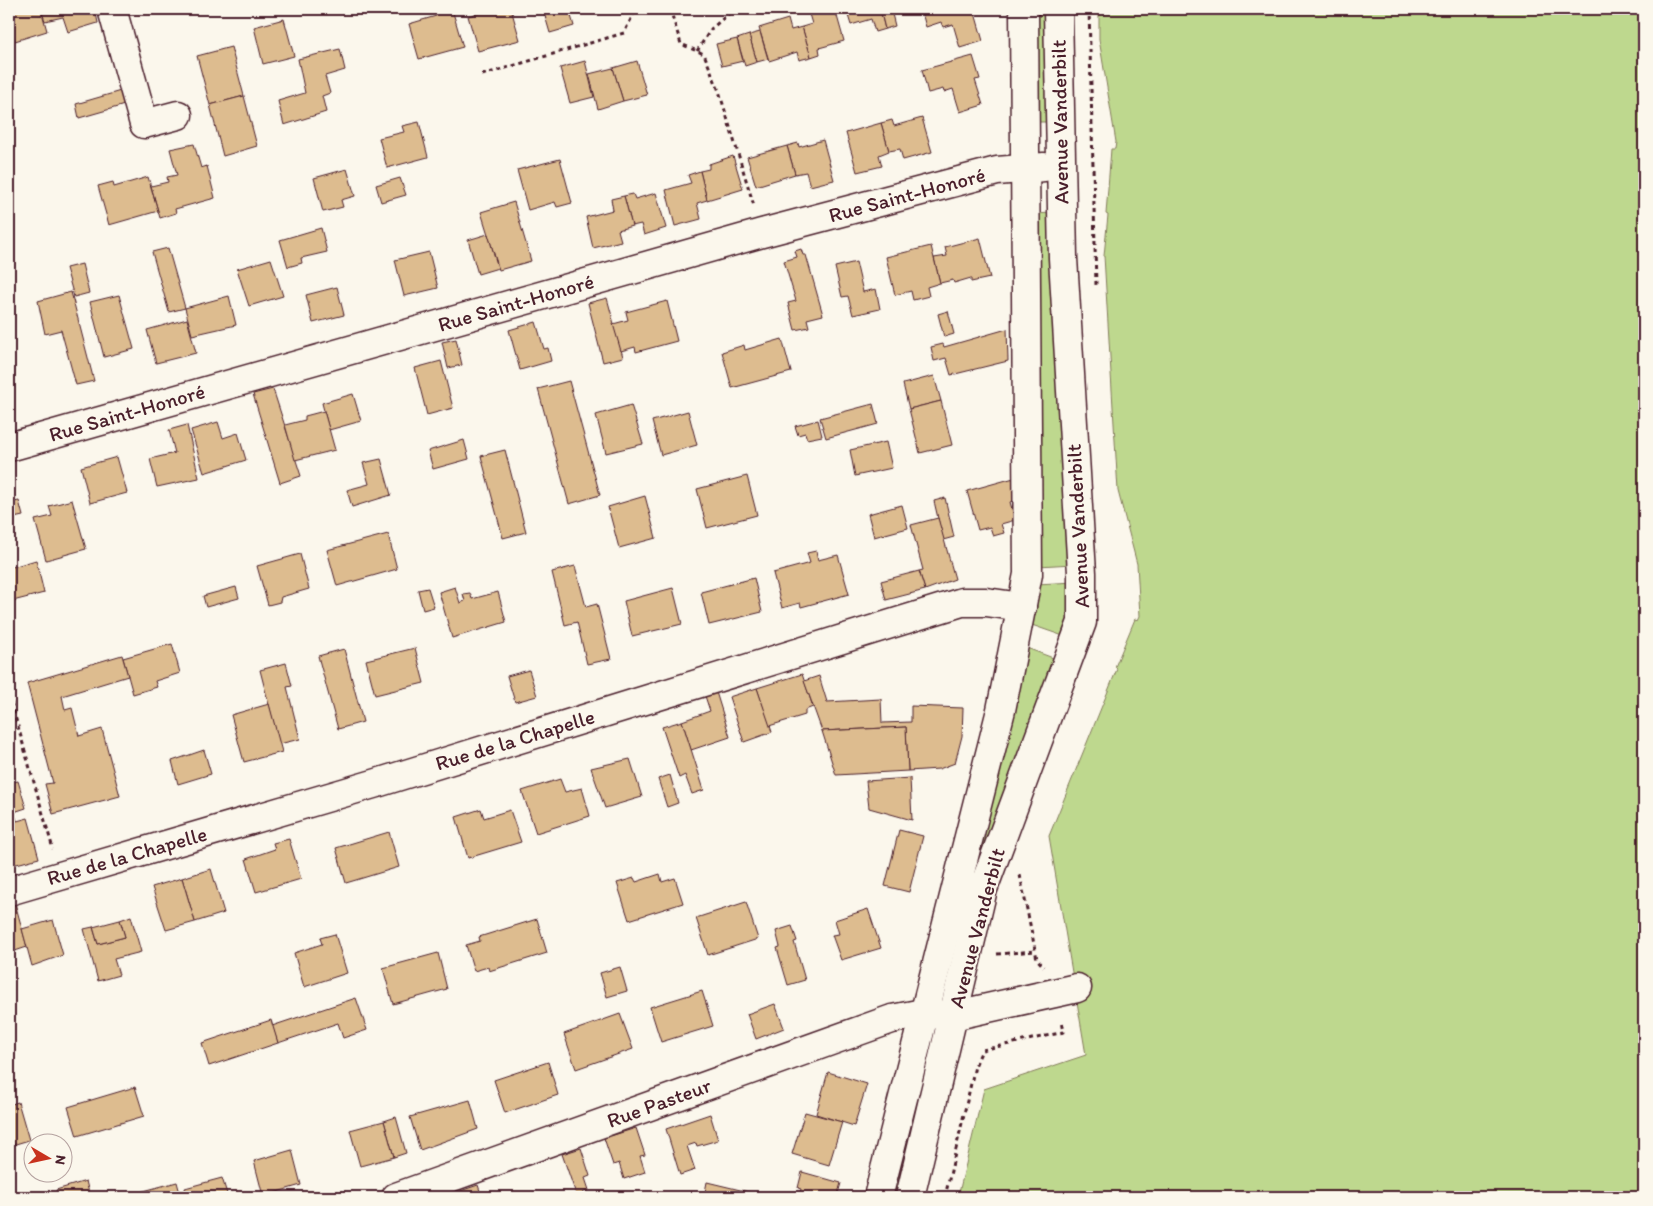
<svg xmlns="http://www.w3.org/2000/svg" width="1653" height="1206" font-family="Itim,sans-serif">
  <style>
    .green { fill: #bed88e; stroke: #847c5c }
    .building { fill: #ddbc8f; stroke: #4a1f2b }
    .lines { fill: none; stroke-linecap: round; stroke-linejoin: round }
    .minor-casing { stroke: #4a1f2b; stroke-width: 31 }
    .path { stroke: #4a1f2b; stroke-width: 3; stroke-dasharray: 4 4; stroke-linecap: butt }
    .minor { stroke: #fbf7ec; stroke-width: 28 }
    .labels { text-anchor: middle; stroke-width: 4; stroke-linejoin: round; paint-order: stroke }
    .street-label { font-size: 21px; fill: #4a1f2b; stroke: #fbf7ec }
  </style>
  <rect width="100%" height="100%" fill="#fbf7ec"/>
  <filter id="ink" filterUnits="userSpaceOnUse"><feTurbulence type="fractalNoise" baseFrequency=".02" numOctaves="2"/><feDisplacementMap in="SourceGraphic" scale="10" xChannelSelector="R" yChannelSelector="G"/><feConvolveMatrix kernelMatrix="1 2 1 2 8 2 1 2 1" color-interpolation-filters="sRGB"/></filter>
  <g filter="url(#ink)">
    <g class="green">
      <path d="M1033,9H1049L1050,122H1034Z"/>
      <path d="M1099,9H1644V1197H958L984,1089L1086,1055L1049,836L1117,669L1115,667L1135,619L1138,620L1140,616L1137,564L1118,491L1104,256L1108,215L1106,214L1111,149H1115L1116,142L1099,39Z"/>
      <path d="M1052,213L1073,564L1038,566L1035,214Z"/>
      <path d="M1075,582L1069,638L1029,624L1036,584Z"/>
      <path d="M1024,647L1061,661L952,938Z"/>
      <path d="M919,1067L930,1069L900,1197H888Z"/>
    </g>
    <g class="building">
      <path d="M9,9H41L47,31L15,41L9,20Z"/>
      <path d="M41,9H95L98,23L68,32L63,17L45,21Z"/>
      <path d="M446,9H452L463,47L419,59L409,24L436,16L435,12Z"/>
      <path d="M493,9H511L520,40L478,51L468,16Z"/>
      <path d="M543,9H569L574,26L550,33Z"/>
      <path d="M829,9H835L844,41L819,48L820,54L811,57L802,27L812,24L809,14Z"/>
      <path d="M846,9H880L885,29L875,32L871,19L851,25Z"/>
      <path d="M880,9H910L892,14L895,26L885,29Z"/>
      <path d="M921,9H980L981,11L975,13L983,41L960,48L953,24L943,27L941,22L926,27Z"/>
      <path d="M284,19L294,56L263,64L254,27Z"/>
      <path d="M788,19L791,30L802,27L811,57L799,60L797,52L769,61L759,28Z"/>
      <path d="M760,32L768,59L757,62L749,35Z"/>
      <path d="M749,35L757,62L745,66L737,39Z"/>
      <path d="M737,39L743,61L722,66L716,44Z"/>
      <path d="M231,47L244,96L210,105L197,56Z"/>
      <path d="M340,49L345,70L325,76L330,93L322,96L326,112L284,125L278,101L305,93L298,59Z"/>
      <path d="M973,56L980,79L975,80L983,105L960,112L953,89L944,92L943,89L928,93L922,70Z"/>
      <path d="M585,61L594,97L570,103L560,68Z"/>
      <path d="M637,61L647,95L623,101L613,68Z"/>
      <path d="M613,68L623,101L598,109L589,74Z"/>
      <path d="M124,90L128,104L79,118L76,104Z"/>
      <path d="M244,96L257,146L223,156L210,105Z"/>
      <path d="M922,118L932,152L903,160L900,149L889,151L881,123L892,120L894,126Z"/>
      <path d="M419,122L428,157L387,168L379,138L404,132L402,126Z"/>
      <path d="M881,123L889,151L879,155L882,166L857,172L846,133Z"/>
      <path d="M823,140L834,180L810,186L806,172L795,174L787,146L798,143L799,147Z"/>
      <path d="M194,144L201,168L207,166L215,198L175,209L176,213L160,218L151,186L168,182L167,177L177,175L170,149Z"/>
      <path d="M787,146L795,174L756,186L747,157Z"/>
      <path d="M733,156L743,189L707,200L700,171L709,169V164Z"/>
      <path d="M560,159L572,203L557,207L555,202L528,210L517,170Z"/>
      <path d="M347,169L355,196L341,200L343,207L323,212L314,178Z"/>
      <path d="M700,171L707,200L697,203L701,219L675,226L666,190L691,183L688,175Z"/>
      <path d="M148,177L158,211L109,225L98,186L113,182L114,187Z"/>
      <path d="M400,178L406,195L381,202L376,185Z"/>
      <path d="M656,193L666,228L644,235L641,224L632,226L624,196L633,194L635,199Z"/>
      <path d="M624,196L632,226L618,230L621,241L593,248L586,217L613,210L611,199Z"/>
      <path d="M514,202L531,261L499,270L481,212Z"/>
      <path d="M321,228L327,252L301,258L302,263L288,267L280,240Z"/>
      <path d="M488,234L498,268L478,274L468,240Z"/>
      <path d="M980,238L990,278L971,282V278L954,283L953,280L940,283L934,258L947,256L945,247Z"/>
      <path d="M931,246L940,283L927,287L929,296L913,300L911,291L895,295L886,257Z"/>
      <path d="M168,248L185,308L169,312L152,252Z"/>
      <path d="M801,249L803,255H806L823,315L807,319L809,327L795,330L788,303L796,301L784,261L797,257L795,251Z"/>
      <path d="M429,252L438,288L404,296L395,260Z"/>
      <path d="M271,259L283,296L249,306L237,269Z"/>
      <path d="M856,262L863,292L876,289L880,309L853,315L848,296L842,297L835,267Z"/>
      <path d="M82,264L89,293L74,297L66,268Z"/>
      <path d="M337,287L344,315L313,323L306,295Z"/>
      <path d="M71,292L94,381L76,385L61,330L45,334L38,301Z"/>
      <path d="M119,295L134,349L104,357L90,302Z"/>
      <path d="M229,296L236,325L192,335L185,308Z"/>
      <path d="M607,298L623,357L603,362L588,303Z"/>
      <path d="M667,301L677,341L636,352L635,347L621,351L613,324L628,320L626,312Z"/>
      <path d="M948,311L954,334L944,337L938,314Z"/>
      <path d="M187,319L196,353L156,363L147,330Z"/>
      <path d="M536,322L544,349L548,348L551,361L520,370L509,330Z"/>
      <path d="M1007,329L1008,361L951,375L946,358L934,361L931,347L943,344L944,347Z"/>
      <path d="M456,339L462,365L448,368L442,342Z"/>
      <path d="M782,339L791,372L732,388L722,352L744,345L745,350Z"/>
      <path d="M441,361L453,408L427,415L415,368Z"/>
      <path d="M934,376L941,401L909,409L903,384Z"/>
      <path d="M569,381L600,495L569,504L538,389Z"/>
      <path d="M273,389L301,476L280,483L253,394Z"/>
      <path d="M353,394L361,421L329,430L322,403Z"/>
      <path d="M941,401L952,445L920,453L909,409Z"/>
      <path d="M873,404L878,424L826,438L820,418Z"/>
      <path d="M631,405L643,444L606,453L596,415Z"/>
      <path d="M324,411L335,450L295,460L285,425L305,420V416Z"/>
      <path d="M688,411L697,445L661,455L652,421Z"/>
      <path d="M818,420L822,436L807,439L805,433L798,435L795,426Z"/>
      <path d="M218,422L223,438L238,433L246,460L204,473L191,430Z"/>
      <path d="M187,425L199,478L157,487L150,459L175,453L169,430Z"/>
      <path d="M464,440L469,459L433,469L428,451Z"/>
      <path d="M886,442L892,468L855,476L850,450Z"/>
      <path d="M505,450L526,532L503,538L481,456Z"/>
      <path d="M117,457L127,493L90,503L81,467Z"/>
      <path d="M381,459L391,495L352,507L347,490L369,484L363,463Z"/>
      <path d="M747,476L757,515L707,528L697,489Z"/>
      <path d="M1014,478L1015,500L1010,502L1015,520L1001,524L1004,533L993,536L990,527L978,530L967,491Z"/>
      <path d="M9,485L15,502L9,503Z"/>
      <path d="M645,496L656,538L619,548L608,507Z"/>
      <path d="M945,498L954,537L943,540L934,501Z"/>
      <path d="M72,500L86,549L46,560L35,520L52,516L49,506Z"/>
      <path d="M19,501L23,516L9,519V503Z"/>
      <path d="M902,505L908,528L874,537L868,514Z"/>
      <path d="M938,518L955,579L925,590L919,571L923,570L911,525Z"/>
      <path d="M388,534L397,569L337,586L327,550Z"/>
      <path d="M816,551L818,560L838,555L849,594L801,607L800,603L782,608L773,573L810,563L807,553Z"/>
      <path d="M300,554L309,589L281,597L280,602L268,605L257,566Z"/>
      <path d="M36,560L44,593L9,602V568Z"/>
      <path d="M575,566L586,607L597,604L611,659L587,664L577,622L565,625L552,572Z"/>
      <path d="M919,571L925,590L886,600L881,581Z"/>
      <path d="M754,578L762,612L709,625L701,592Z"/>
      <path d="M236,587L239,598L206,607L203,596Z"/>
      <path d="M455,587L460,603L465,601L463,594L470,593L472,599L498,592L506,622L452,638L439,592Z"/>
      <path d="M428,588L434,607L423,610L418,590Z"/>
      <path d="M673,588L682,624L632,636L624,601Z"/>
      <path d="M172,644L180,673L155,681L157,687L133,694L123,658Z"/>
      <path d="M415,648L424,683L375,695L366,660Z"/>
      <path d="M344,649L363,722L338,729L318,656Z"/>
      <path d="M122,655L128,676L62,696L65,710L72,708L79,736L102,729L120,796L53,814L45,784L53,783L27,683Z"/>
      <path d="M286,663L292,686L287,687L300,739L279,744L260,670Z"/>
      <path d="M529,670L537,696L515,702L507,676Z"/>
      <path d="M802,674L813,707L805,710V715L769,726L757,688Z"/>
      <path d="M819,676L827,702L881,699L882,723L911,722V706L963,708L962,736L955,763L939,769L908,771L906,727L822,731L804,681Z"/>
      <path d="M757,688L772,732L744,742L729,697Z"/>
      <path d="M716,692L730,737L691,750L682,721L710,711L705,696Z"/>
      <path d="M269,704L282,752L244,762L231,715Z"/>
      <path d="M682,721L704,790L692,794L685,775L679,778L662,727Z"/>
      <path d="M906,727L908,771L836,775L822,731Z"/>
      <path d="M204,750L211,774L178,784L172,761Z"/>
      <path d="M630,759L642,797L605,808L591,768Z"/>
      <path d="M670,775L678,803L667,807L658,779Z"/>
      <path d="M910,778L912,820L869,808L866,781Z"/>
      <path d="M560,779L565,792L582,788L590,816L536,833L522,791Z"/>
      <path d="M18,781L26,808L14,812L17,821L28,818L39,858L9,866V783Z"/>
      <path d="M481,809L484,818L510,810L521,842L468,858L456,817Z"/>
      <path d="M899,830L923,836L909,892L885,886Z"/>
      <path d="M389,832L399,867L346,883L336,848Z"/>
      <path d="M289,839L301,879L256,892L246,859L275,849L273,843Z"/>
      <path d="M211,869L224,913L195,922L182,878Z"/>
      <path d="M660,874L662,882L675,878L683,903L629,920L617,883L634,878L636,882Z"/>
      <path d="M182,878L195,922L166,930L152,887Z"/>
      <path d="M746,902L758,939L708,955L696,918Z"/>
      <path d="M15,903L27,947L9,953V905Z"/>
      <path d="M868,909L881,948L841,960L832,935L839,934L835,920Z"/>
      <path d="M131,916L141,952L114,959L119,975L98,981L84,929L93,927L98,944L125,937L120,920Z"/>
      <path d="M537,919L547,953L489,971L488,967L474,971L466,945L480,941L479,937Z"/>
      <path d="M53,920L63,955L32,966L22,929Z"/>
      <path d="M120,920L125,937L98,944L93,927Z"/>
      <path d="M792,926L797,941L794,942L805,980L788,985L777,948L780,947L776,931Z"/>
      <path d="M335,934L347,973L304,987L294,953L322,944L320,938Z"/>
      <path d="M438,953L447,989L393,1004L383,968Z"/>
      <path d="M620,967L627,991L607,997L600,973Z"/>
      <path d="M702,991L713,1026L661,1042L650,1007Z"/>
      <path d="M356,998L367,1030L343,1038L338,1023L278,1043L272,1026Z"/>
      <path d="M775,1004L784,1028L756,1039L747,1014Z"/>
      <path d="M620,1014L633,1049L576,1069L564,1034Z"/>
      <path d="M271,1020L278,1043L209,1066L202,1043Z"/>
      <path d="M548,1062L558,1095L505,1113L494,1080Z"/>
      <path d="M828,1072L867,1084L854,1126L816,1114Z"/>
      <path d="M135,1087L144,1116L77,1136L68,1107Z"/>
      <path d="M470,1100L478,1129L420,1150L410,1117Z"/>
      <path d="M18,1102L29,1140L9,1146V1105Z"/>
      <path d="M805,1112L842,1122L829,1165L792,1154Z"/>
      <path d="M710,1114L718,1140L697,1146L696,1143L687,1146L695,1170L680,1175L666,1129Z"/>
      <path d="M396,1117L406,1153L394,1157L384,1121Z"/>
      <path d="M384,1121L394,1157L360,1166L350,1130Z"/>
      <path d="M636,1128L645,1155L640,1156L645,1172L624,1179L619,1163L613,1165L604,1138Z"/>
      <path d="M581,1148L590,1176L585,1178L589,1190L582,1193L584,1197H577L562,1154Z"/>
      <path d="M292,1150L301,1185L263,1196L254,1161Z"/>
      <path d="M802,1172L841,1183L837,1197H799L801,1189L798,1188Z"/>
      <path d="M222,1178L228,1197H187L185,1188Z"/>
      <path d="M86,1181L90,1197H58L56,1190Z"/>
      <path d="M177,1182L181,1197H137L136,1193Z"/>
      <path d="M707,1182L757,1194L756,1197H704Z"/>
      <path d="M478,1185L482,1197H443Z"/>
    </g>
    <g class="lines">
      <g class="minor-casing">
        <g id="minor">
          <path d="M112,9L144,124L178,115"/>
          <path d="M9,447L762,233L997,171L1044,167"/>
          <path d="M9,891L377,783L962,602H986L1022,607"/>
          <path d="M396,1197L892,1019L923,1013L952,1016L1077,988"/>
          <path d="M878,1197L1001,710L1028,574L1024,9"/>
          <path d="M910,1197L983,889L1082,622V573L1063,258L1058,9"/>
        </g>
      </g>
      <g class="path">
        <path d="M670,9L681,44L704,54L719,91L754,206"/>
        <path d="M1089,9L1096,285"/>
        <path d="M697,51L711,29L734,9"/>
        <path d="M482,75L624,33L636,9"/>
        <path d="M9,695L53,849"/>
        <path d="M1020,875L1037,959L1044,967"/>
        <path d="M997,954L1036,951"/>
        <path d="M945,1197L975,1066L982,1050L1064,1032L1062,1021"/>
      </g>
      <use href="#minor" class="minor"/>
    </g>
  </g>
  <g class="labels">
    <g class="street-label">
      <text transform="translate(1060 122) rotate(-91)" y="7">Avenue Vanderbilt</text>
      <text transform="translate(907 195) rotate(-15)" y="7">Rue Saint-Honoré</text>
      <text transform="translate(516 303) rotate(-16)" y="7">Rue Saint-Honoré</text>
      <text transform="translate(127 413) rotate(-16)" y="7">Rue Saint-Honoré</text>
      <text transform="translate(1078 526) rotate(-93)" y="7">Avenue Vanderbilt</text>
      <text transform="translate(515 740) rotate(-17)" y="7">Rue de la Chapelle</text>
      <text transform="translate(127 856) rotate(-16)" y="7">Rue de la Chapelle</text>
      <text transform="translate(977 928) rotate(-75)" y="7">Avenue Vanderbilt</text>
      <text transform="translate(659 1103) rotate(-20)" y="7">Rue Pasteur</text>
    </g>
  </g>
  <rect width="1653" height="1206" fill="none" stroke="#fbf7ec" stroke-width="30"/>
  <rect x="15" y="15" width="1623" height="1176" fill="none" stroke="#4a1f2b" stroke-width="2" filter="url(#ink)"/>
  <g transform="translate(48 1158) rotate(99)"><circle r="24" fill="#fbf7ec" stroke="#b4a19f"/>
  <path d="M0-4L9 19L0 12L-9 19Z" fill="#c8321e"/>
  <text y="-8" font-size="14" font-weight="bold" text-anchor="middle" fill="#4a1f2b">N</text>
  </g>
</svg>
